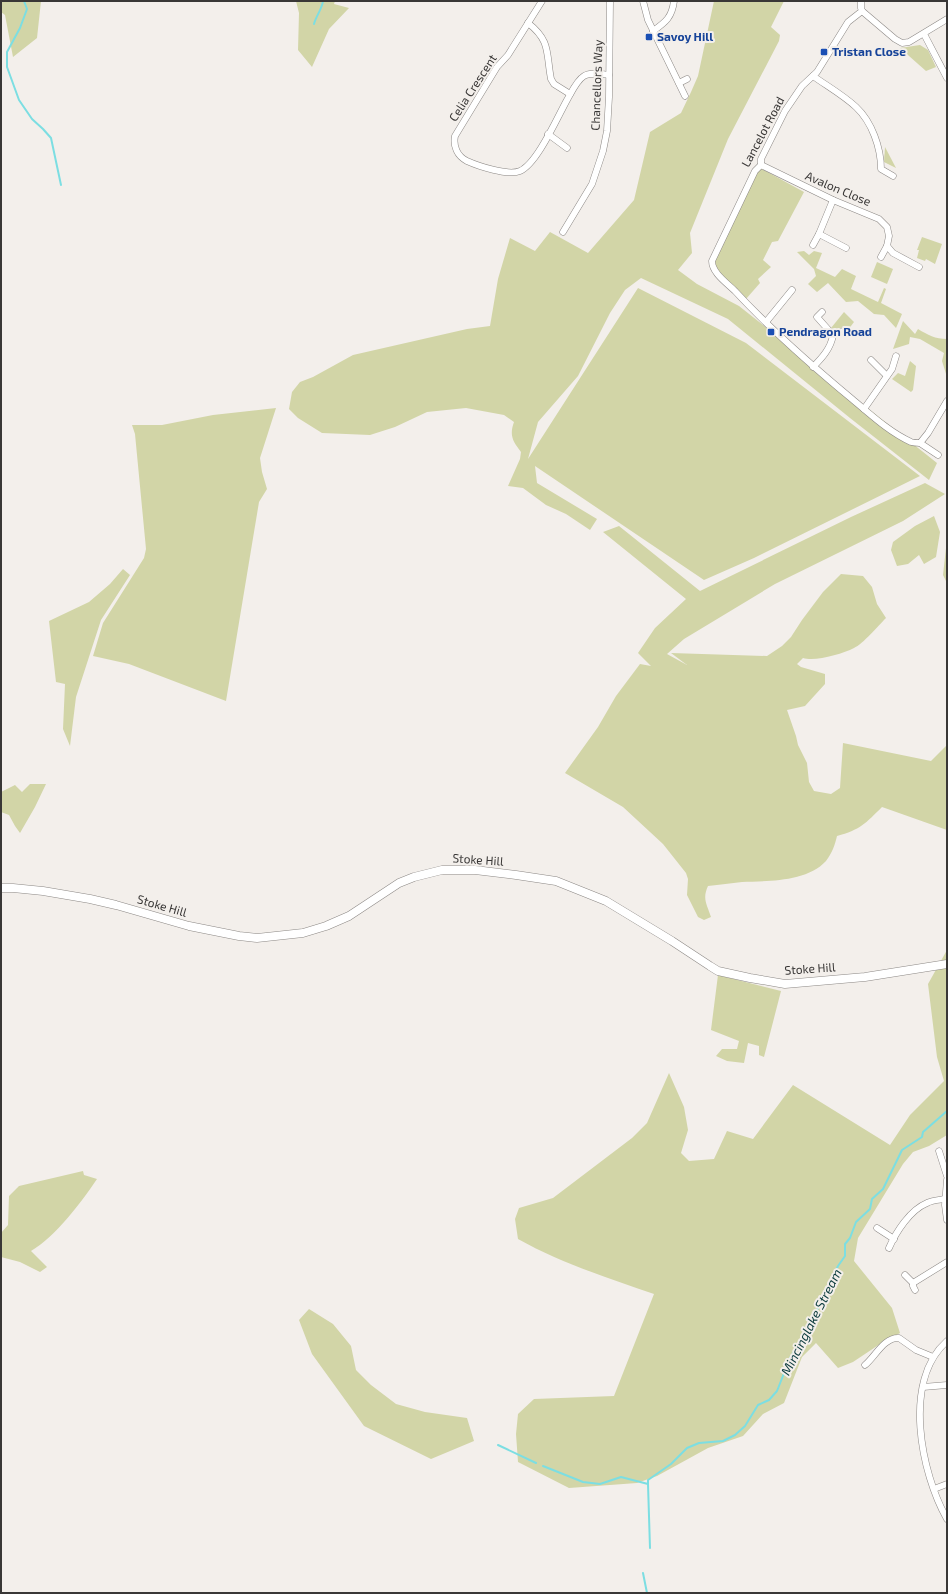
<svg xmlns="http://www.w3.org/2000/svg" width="948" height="1594" font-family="'Exo 2',sans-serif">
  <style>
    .green { fill: #d2d5a7 }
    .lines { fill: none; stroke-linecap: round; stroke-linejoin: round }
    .stream { stroke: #7cdee2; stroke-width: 2 }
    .street-casing { stroke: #8c8885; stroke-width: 7 }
    .secondary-casing { stroke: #8c8885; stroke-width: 9 }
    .street { stroke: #fff; stroke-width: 6 }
    .secondary { stroke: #fff; stroke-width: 8 }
    .transit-dot { fill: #1a4fb4; stroke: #f3efeb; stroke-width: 1.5 }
    .labels { text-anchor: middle; stroke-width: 4; stroke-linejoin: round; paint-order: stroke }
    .transit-label { font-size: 12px; font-weight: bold; fill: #164399; stroke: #f3efeb; text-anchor: start }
    .street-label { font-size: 12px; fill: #393736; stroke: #f3efeb }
    .water-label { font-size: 13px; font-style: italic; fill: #0b3b3d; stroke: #f3efeb }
  </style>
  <rect width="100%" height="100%" fill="#f3efeb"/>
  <g class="green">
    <path d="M1,1H41L37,38L13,57L5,15L1,12Z"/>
    <path d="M296,1H335L334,4L349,8L329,29L312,67L298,50L299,13Z"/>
    <path d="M714,1H784L771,27L780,35L779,41L728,139L690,233L692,253L678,270L697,284L739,306L937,463L929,480L850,418L728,319L641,278L625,290L610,313L578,376L538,422L528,459L638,288L746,343L920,476L754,558L704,580L535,466L537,483L597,519L590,530L566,514L546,505L523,488L508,486L520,459L521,452C513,441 509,436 514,422L504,415L466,408L427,412L395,427L370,435L322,433L298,418L289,409L292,392L300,382L313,377L353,355L467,329L490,326L498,279L510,238L535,251L550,232L588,253L634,200L650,132L681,113L691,92L698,76Z"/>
    <path d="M920,45L928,50L936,67L926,71L900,48Z"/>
    <path d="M885,147L896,168L884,162Z"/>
    <path d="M760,168L804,192L778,241L772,242L763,260L771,267L758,279L760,283L746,299L717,270L713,264L756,172Z"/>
    <path d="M922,237L942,244L935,264L926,259L925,261L917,258L919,250H917Z"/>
    <path d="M804,251L809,255L814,251L822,253L816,268L835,277L842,269L856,276L851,289L878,302L884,288L886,289L881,303L902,314L896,328L884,315L874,314L858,301L846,302L828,283L817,292L808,284L816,276L814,269L797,252Z"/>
    <path d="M877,262L893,269L887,284L871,277Z"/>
    <path d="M844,312L854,322L848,330L844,326L838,330H833L831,328Z"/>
    <path d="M903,321L915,334L918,329C928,335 935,339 947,339V377L942,361L944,353L920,339L910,337L909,344L893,349Z"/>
    <path d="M910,361L916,366L913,390L911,392L892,379L898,373L905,376Z"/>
    <path d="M276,408L260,458L262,472L267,489L259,502L226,701L129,664L93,656L103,623L144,558L146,549L135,434L132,425H162L213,415Z"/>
    <path d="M925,483L945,494L903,521L775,584L684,639L667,654L687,665L671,653L767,656L782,646L791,637L802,620L823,592L841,574L863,576L872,587L877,604L886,618C878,626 863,644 854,648C842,654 815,662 803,658L797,664L801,667L825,674V684L805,706L787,710L796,736L798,745L807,763L809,782L814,791L831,794L840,788L843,743L931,761L947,745V830L882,807C866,823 860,830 837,836C835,845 832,853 826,861C807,882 768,881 742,882C731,883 720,885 708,886C702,899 707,904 711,917L704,920L698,917L687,895L688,879L686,873L663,844L623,807L565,773L598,727L616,696L640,664L651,666L638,653L655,628L686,599L603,532L619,526L700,591L851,517Z"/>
    <path d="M934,516L940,532L936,557L924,564L919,555L908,564L897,566L891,550L893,542L915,526Z"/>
    <path d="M947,539V600L946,598V581L943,575Z"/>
    <path d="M123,569L130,575L101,620L76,697L70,746L63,729L65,684L56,682L49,621L89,602L110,584Z"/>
    <path d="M30,784H46L35,807L20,833L15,826L9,815L1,812V792L15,785L22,792Z"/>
    <path d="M947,950V1135L929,1146L913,1152L903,1164L858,1238L854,1261L892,1308L900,1333L880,1344L853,1362L838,1368L816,1343L802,1357L784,1403L763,1414L743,1436L708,1448L657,1476L637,1483L569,1488L518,1462L516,1434L518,1414L534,1399L614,1396L654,1294C608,1278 561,1263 518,1239L515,1219L519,1208L553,1198L632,1138L647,1123L669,1073L684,1107L688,1130L681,1153L689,1161L714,1159L727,1131L753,1139L793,1085L890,1145L910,1115L944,1081L937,1057L928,984Z"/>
    <path d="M718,975L781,991L764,1057L759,1055V1046L748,1043L744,1063L727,1061L716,1056L722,1049H737L739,1041L711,1030Z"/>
    <path d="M83,1171L84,1175L97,1179C80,1204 56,1236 31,1251L47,1267L40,1272L20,1262L1,1257V1233L8,1225L9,1196L19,1186Z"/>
    <path d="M309,1309L333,1324L351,1346L356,1370L371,1385L396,1404L425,1412L467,1418L474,1441L431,1459L364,1426L312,1354L299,1320Z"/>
  </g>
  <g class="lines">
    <g class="stream">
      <path d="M24,1L27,9L20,28L7,52V67L19,100L32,119L43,129L51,138L61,185"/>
      <path d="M314,24C316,16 322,9 323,1"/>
      <path d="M498,1445L536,1463"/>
      <path d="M543,1466L583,1482L600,1484L621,1477L648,1484V1480L671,1464L687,1448L699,1443L723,1441L735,1435L745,1426L758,1405L769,1400L777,1391L790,1358L807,1331L838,1266L845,1256V1244L850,1238L856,1222L870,1209L872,1199L883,1189L902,1150L922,1137L923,1132L947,1111"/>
      <path d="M648,1484L650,1548"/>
      <path d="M643,1573L647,1593"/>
    </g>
    <g class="street-casing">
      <g id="street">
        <path d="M542,1L508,55L497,67L455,136C453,146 457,156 467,161C478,166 508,176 520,171C537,164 557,118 567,100C571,93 577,80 584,76C591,72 601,74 609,75"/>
        <path d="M643,1L648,20L685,96"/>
        <path d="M861,1V8L862,11L848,22L817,72L802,86L785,111L761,159V165L755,171L712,261C712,273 727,283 735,291C771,330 811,365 852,399C870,414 889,432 911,442C914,443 916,443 920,443L938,455"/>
        <path d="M862,11L895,39L902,43L909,42L947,19"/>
        <path d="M528,23C551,41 546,53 551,79L554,84L570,94"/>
        <path d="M653,31C666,22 672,17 674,1"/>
        <path d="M924,34L947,78"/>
        <path d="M813,76C827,86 843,95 856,107C872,122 881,148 881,169L893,176"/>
        <path d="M679,83L687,79"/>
        <path d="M548,134L567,148"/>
        <path d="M761,165L833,200L879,219L887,227L889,236L887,246L881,257"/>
        <path d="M563,232L592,184L603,151L607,131L609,97L610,1"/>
        <path d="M819,234L846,248"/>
        <path d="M813,245L819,234L833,200"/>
        <path d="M887,246L893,253L919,267"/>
        <path d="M822,312L817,317L833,335"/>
        <path d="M766,322L792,290"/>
        <path d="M871,360L886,375"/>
        <path d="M813,367C822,358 831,348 833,335L843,331"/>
        <path d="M864,409L892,369L896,356"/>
        <path d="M920,443L928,433L947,401"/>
        <path d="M939,1151L947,1176"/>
        <path d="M947,1180L945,1205L947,1220"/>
        <path d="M877,1228L894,1239"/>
        <path d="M889,1248C896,1232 910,1210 927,1203C933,1200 939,1200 945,1199"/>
        <path d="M905,1275L913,1283"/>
        <path d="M915,1290L913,1286V1283L947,1262"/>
        <path d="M947,1341C902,1381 921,1473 947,1519"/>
        <path d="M865,1365C875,1357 884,1337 899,1338L916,1350L933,1357"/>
        <path d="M923,1387L947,1385"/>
        <path d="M934,1489L947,1484"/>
      </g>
    </g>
    <g class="secondary-casing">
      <path id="secondary" d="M1,888H13L43,891L90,899L116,905L189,926L239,936L257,938L303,933L326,926L349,916L399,883L414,877L442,870H475L516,875L556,881L606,901L672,941L710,966L718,971L750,978L785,984L865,977L947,964"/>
    </g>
    <use href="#street" class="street"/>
    <use href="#secondary" class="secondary"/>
  </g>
  <g class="transit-dot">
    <rect x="645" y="33" width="8" height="8" rx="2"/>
    <rect x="820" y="48" width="8" height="8" rx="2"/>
    <rect x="767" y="328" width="8" height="8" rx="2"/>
  </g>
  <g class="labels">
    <g class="transit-label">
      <text x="657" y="41">Savoy Hill</text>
      <text x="832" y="56">Tristan Close</text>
      <text x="779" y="336">Pendragon Road</text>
    </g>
    <g class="street-label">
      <text transform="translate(597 85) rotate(-88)" y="4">Chancellors Way</text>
      <text transform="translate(473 88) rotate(-57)" y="4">Celia Crescent</text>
      <text transform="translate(763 132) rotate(-62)" y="4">Lancelot Road</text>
      <text transform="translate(838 189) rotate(23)" y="4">Avalon Close</text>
      <text transform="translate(478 860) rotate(4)" y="4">Stoke Hill</text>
      <text transform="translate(162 906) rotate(16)" y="4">Stoke Hill</text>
      <text transform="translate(810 969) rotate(-4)" y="4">Stoke Hill</text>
    </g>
    <g class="water-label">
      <text transform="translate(811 1322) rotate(-63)" y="5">Mincinglake Stream</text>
    </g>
  </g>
  <rect width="948" height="1594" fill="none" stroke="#393736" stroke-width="4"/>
</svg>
